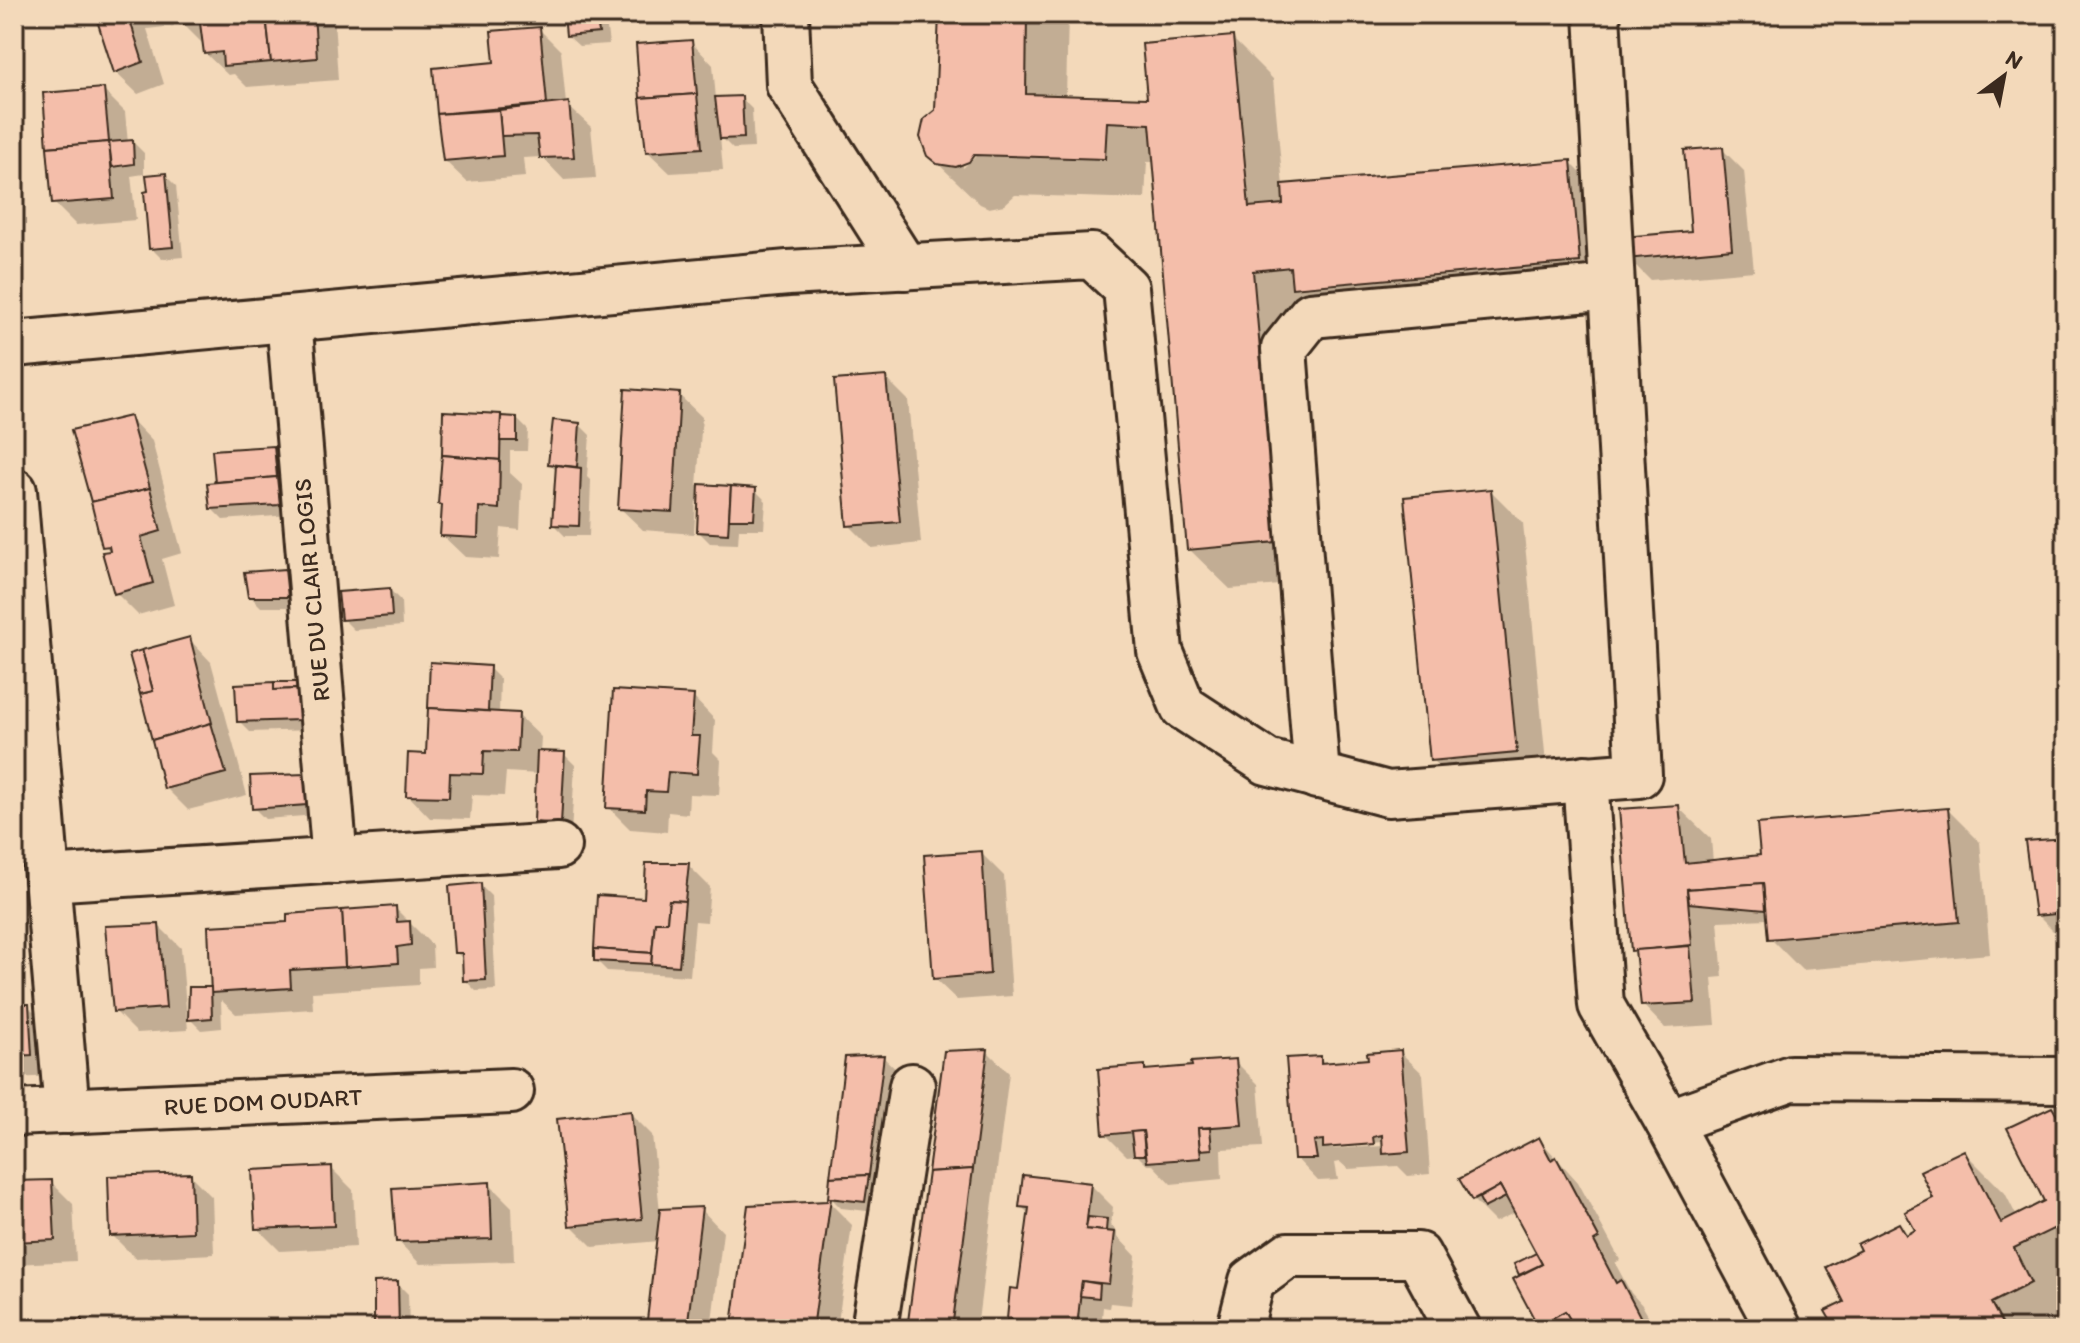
<svg xmlns="http://www.w3.org/2000/svg" width="2080" height="1343" font-family="Itim,sans-serif">
  <style>
    .shadow { fill: #0003; fill-rule: evenodd }
    .building { fill: #f4beaa; stroke: #3b2a1e; stroke-width: 2 }
    .lines { fill: none; stroke-linecap: round; stroke-linejoin: round }
    .minor-casing { stroke: #3b2a1e; stroke-width: 50 }
    .minor { stroke: #f3d9ba; stroke-width: 44 }
    .labels { text-anchor: middle; stroke-width: 8; stroke-linejoin: round; paint-order: stroke }
    .street-label { font-size: 24px; fill: #3b2a1e; stroke: #f3d9ba }
  </style>
  <rect width="100%" height="100%" fill="#f3d9ba"/>
  <filter id="ink" filterUnits="userSpaceOnUse"><feTurbulence type="fractalNoise" baseFrequency=".0125" numOctaves="2"/><feDisplacementMap in="SourceGraphic" scale="16" xChannelSelector="R" yChannelSelector="G"/><feConvolveMatrix kernelMatrix="1 2 1 2 8 2 1 2 1" color-interpolation-filters="sRGB"/></filter>
  <g filter="url(#ink)">
    <g class="shadow">
      <path d="M97,14H172L174,26L147,29L164,84L138,94L115,72Z"/>
      <path d="M181,14H328L334,19L338,80L247,87L234,74L228,75L205,53V46L182,23Z"/>
      <path d="M566,14H605L609,44L579,46L568,36Z"/>
      <path d="M941,14H1068L1066,97L1149,100L1232,38L1273,79L1283,186L1570,162L1611,203L1619,302L1293,311L1317,582L1230,589L1189,549L1155,162H1147L1145,199L1015,195L1004,205L989,208L980,204L929,155L937,111ZM980,147L983,150L963,168V163Z"/>
      <path d="M1776,14H1853L1783,20Z"/>
      <path d="M539,29L561,51L566,104L591,127L596,178L564,180L542,157L523,158L525,177L467,182L444,160L435,69L496,64Z"/>
      <path d="M691,42L713,65L716,99L741,98L752,109L754,148L733,149L720,136L723,170L670,173L647,151Z"/>
      <path d="M103,90L125,112L128,143L133,142L144,153V174L131,176L136,220L76,225L54,203Z"/>
      <path d="M1722,149L1744,171L1754,271L1650,280L1628,258L1693,233Z"/>
      <path d="M165,175L176,186L183,257L162,259L151,248Z"/>
      <path d="M886,378L908,400L921,543L872,548L849,525Z"/>
      <path d="M679,395L702,417L697,486L755,490L766,501L764,529H739L738,544L710,543L699,532L700,502H696L694,534L643,530L620,508Z"/>
      <path d="M445,413L517,419L528,430L527,451H510V473L522,484L520,530L501,528L499,559L465,557L442,535L444,507L440,504Z"/>
      <path d="M130,418L152,441L182,553L162,559L174,605L138,615L116,593L111,552L104,545Z"/>
      <path d="M579,424L590,435L587,477L591,481L589,536H565L554,525L557,471L550,464Z"/>
      <path d="M273,448L284,459L290,515L223,520L212,509L217,484L214,452Z"/>
      <path d="M1491,491L1523,523L1548,784L1465,792L1432,760Z"/>
      <path d="M285,571L296,582L298,607H261L250,596Z"/>
      <path d="M390,590L401,601L402,626L354,630L343,619Z"/>
      <path d="M189,639L211,662L247,795L188,810L166,788Z"/>
      <path d="M432,664L489,668L500,679L499,714L518,715L541,737L540,753L564,754L575,765L571,834L547,832L536,822L538,774L506,772L504,796L472,795L470,819L430,818L408,795L428,756Z"/>
      <path d="M295,684L306,695L310,730L250,732L239,721Z"/>
      <path d="M693,697L715,720L713,752L721,760L719,795L689,794L688,814L668,812L667,832L630,829L608,807Z"/>
      <path d="M305,776L316,787L317,815L265,819L254,808Z"/>
      <path d="M1678,807L1711,839L1713,862L1763,856L1948,810L1980,842L1990,954L1802,970L1770,938L1768,919L1718,921L1723,977L1712,978L1716,1025L1665,1028L1643,1005L1638,954L1633,950Z"/>
      <path d="M2066,840V944L2037,915Z"/>
      <path d="M981,853L1004,876L1012,996L957,1000L934,978Z"/>
      <path d="M688,865L710,887L707,922L695,921L690,976L607,971L596,960L645,900Z"/>
      <path d="M480,885L491,896L496,990L476,991L465,980V961L456,952Z"/>
      <path d="M395,908L432,945L433,967L419,968V985L312,992L313,1009L236,1014L221,1000L222,1028L201,1030L190,1019L210,989L289,924Z"/>
      <path d="M159,926L181,948L188,1030L137,1033L115,1011Z"/>
      <path d="M14,1006H28L50,1028L53,1076L14,1078Z"/>
      <path d="M987,1051L1009,1073L977,1329H909Z"/>
      <path d="M1400,1052L1423,1074L1430,1174L1408,1176L1398,1166L1348,1169L1340,1162L1335,1163L1338,1180L1318,1181L1296,1158L1320,1058L1327,1065L1370,1061ZM1384,1142V1146L1330,1149L1326,1146Z"/>
      <path d="M883,1057L906,1079L876,1212L841,1208L830,1197Z"/>
      <path d="M1235,1061L1258,1084L1263,1147L1221,1149L1222,1179L1171,1184L1153,1165H1147L1137,1155L1127,1156L1105,1134L1145,1067L1149,1071Z"/>
      <path d="M2052,1110L2066,1124V1282L2053,1289L2066,1316V1326L2060,1329H1829L1847,1303L1862,1251L1899,1225L1909,1235L1918,1231L1964,1152L2005,1193L2017,1217L2047,1202Z"/>
      <path d="M630,1113L652,1135L660,1211L701,1209L723,1232L711,1329H648L659,1241L593,1247L571,1225Z"/>
      <path d="M1539,1139L1578,1182L1620,1260L1615,1263L1631,1293L1642,1305L1656,1329H1544L1539,1325L1517,1265L1535,1256L1542,1262L1516,1212L1495,1222L1473,1200Z"/>
      <path d="M331,1168L353,1190L356,1247L280,1251L257,1228Z"/>
      <path d="M190,1175L212,1197L214,1254L135,1258L112,1235Z"/>
      <path d="M51,1182L73,1204L76,1261L14,1264V1183Z"/>
      <path d="M489,1184L512,1207L514,1261L420,1264L398,1241Z"/>
      <path d="M1091,1185L1113,1207L1111,1225L1117,1231V1236L1136,1256L1131,1305L1110,1303L1109,1308L1103,1307L1101,1329H1019L1009,1319L1020,1292L1030,1215L1021,1206Z"/>
      <path d="M830,1203L852,1225L837,1329H740L734,1324Z"/>
      <path d="M397,1283L408,1294L409,1329H379L376,1325Z"/>
    </g>
    <g class="building">
      <path d="M95,14H128L143,62L114,73Z"/>
      <path d="M179,14H266L271,62L223,66L222,52L204,54L200,23L180,24Z"/>
      <path d="M266,14H314L317,58L271,62Z"/>
      <path d="M564,14H596L599,33L566,36Z"/>
      <path d="M939,14H1027L1026,94L1147,98L1142,44L1233,36L1249,207L1283,204L1282,184L1571,160L1580,262L1292,288L1290,267L1253,271L1277,542L1187,550L1150,124L1107,122L1105,159L974,155L969,162L956,167L937,164L927,156L920,137L924,119L935,110Z"/>
      <path d="M540,27L547,104L437,114L433,68L494,62L491,31Z"/>
      <path d="M692,40L697,94L640,98L636,44Z"/>
      <path d="M104,88L109,142L47,147L43,93Z"/>
      <path d="M697,94L702,148L646,152L640,98Z"/>
      <path d="M742,96L744,138L720,139L715,97Z"/>
      <path d="M569,102L574,157L540,158L537,135L501,136L499,110Z"/>
      <path d="M499,110L503,156L443,161L437,114Z"/>
      <path d="M133,140L134,164L112,167L109,142Z"/>
      <path d="M109,142L114,199L52,204L47,147Z"/>
      <path d="M1723,147L1732,249L1626,259L1624,237L1691,231L1684,150Z"/>
      <path d="M166,173L173,247L149,249L144,192L148,191L146,175Z"/>
      <path d="M886,376L900,522L847,526L834,380Z"/>
      <path d="M625,389L680,393L673,512L618,509Z"/>
      <path d="M443,411L501,414L500,460L442,455Z"/>
      <path d="M130,416L150,488L91,502L71,430Z"/>
      <path d="M501,416L517,417V441H500Z"/>
      <path d="M553,420L580,423L577,467L548,464Z"/>
      <path d="M274,446L277,477L215,482L212,450Z"/>
      <path d="M442,455L500,460L499,509L479,507L478,538L440,536L442,505L438,504Z"/>
      <path d="M556,465L581,468L579,526L552,525Z"/>
      <path d="M277,477L280,505L210,509L207,483Z"/>
      <path d="M699,484L731,486L728,534L697,532Z"/>
      <path d="M731,486L756,488L754,519H729Z"/>
      <path d="M150,488L161,531L141,537L153,583L114,594L102,552L110,551L109,546L102,547L91,502Z"/>
      <path d="M1491,489L1517,753L1430,761L1404,497Z"/>
      <path d="M285,569L288,597H248L244,572Z"/>
      <path d="M390,588L392,616L341,620L338,592Z"/>
      <path d="M190,637L212,723L152,740L140,694L153,691L142,650Z"/>
      <path d="M142,650L153,691L140,694L129,654Z"/>
      <path d="M430,662L490,666L488,711L428,708Z"/>
      <path d="M274,682H296L297,689L274,690Z"/>
      <path d="M274,682V690L297,689L300,720L237,722L235,684Z"/>
      <path d="M613,690L694,695L691,736H700L697,774L668,772L666,792L646,791L645,810L606,808Z"/>
      <path d="M428,708L519,713L517,752L484,751L483,774L450,773L449,797L406,796L408,753L426,754Z"/>
      <path d="M211,723L226,773L164,789L152,740Z"/>
      <path d="M537,751L565,752L561,824L534,822Z"/>
      <path d="M305,774L307,805L252,809L250,776Z"/>
      <path d="M1679,805L1685,863L1760,855L1757,824L1948,808L1959,922L1768,939L1763,883L1687,889L1692,945L1631,951L1619,809Z"/>
      <path d="M2066,838V913L2035,916L2025,841Z"/>
      <path d="M982,851L990,974L933,979L924,855Z"/>
      <path d="M646,863H689L685,901L669,900L667,922H655L652,953L594,949L597,895L644,898Z"/>
      <path d="M481,883L486,980L463,981L462,953H454L449,886Z"/>
      <path d="M1763,883L1765,910L1689,903L1687,889Z"/>
      <path d="M669,900L685,901L679,966L651,964L655,922H667Z"/>
      <path d="M396,906L397,922L410,921L411,945L397,947L398,963L345,967L342,910Z"/>
      <path d="M342,910L345,967L290,970L291,988L211,993L208,926L287,922V914Z"/>
      <path d="M159,924L166,1008L113,1012L105,926Z"/>
      <path d="M1690,946L1695,1003L1641,1006L1635,950Z"/>
      <path d="M594,949L652,953L651,964L594,961Z"/>
      <path d="M189,987H211L212,1018L188,1020Z"/>
      <path d="M14,1004H29L32,1055L14,1056Z"/>
      <path d="M988,1049L973,1169L928,1172L944,1051Z"/>
      <path d="M1401,1050L1409,1152L1383,1154L1382,1135L1373,1137L1374,1144L1323,1148V1140L1314,1141L1317,1159H1294L1286,1058L1321,1056V1063L1368,1059L1367,1053Z"/>
      <path d="M884,1055L869,1175L830,1177L845,1057Z"/>
      <path d="M1236,1059L1242,1125L1198,1128L1201,1158L1147,1162L1143,1131L1103,1135L1098,1069L1145,1065V1070L1192,1066L1191,1062Z"/>
      <path d="M2052,1107L2066,1131V1245L2057,1227L2014,1248L2031,1283L1991,1303L2005,1329H1825L1832,1323L1825,1311L1844,1302L1826,1267L1860,1250L1857,1244L1899,1223L1906,1235L1915,1230L1905,1212L1933,1198L1920,1171L1964,1150L2001,1223L2044,1201L2007,1128Z"/>
      <path d="M631,1111L642,1219L569,1226L557,1119Z"/>
      <path d="M1198,1128H1210L1212,1149L1200,1150Z"/>
      <path d="M1143,1131L1145,1155H1134L1131,1132Z"/>
      <path d="M1539,1137L1551,1160L1556,1157L1599,1238L1594,1241L1616,1283L1621,1280L1643,1322L1629,1329H1575L1565,1311L1538,1326L1513,1279L1542,1264L1500,1186L1472,1201L1459,1179Z"/>
      <path d="M332,1166L334,1226L255,1229L252,1170Z"/>
      <path d="M973,1169L952,1329H907L928,1172Z"/>
      <path d="M191,1173L193,1232L110,1236L108,1176Z"/>
      <path d="M869,1175L865,1202L828,1198L830,1177Z"/>
      <path d="M1023,1175L1091,1183L1086,1229L1115,1232L1109,1284L1082,1281L1077,1327L1007,1319L1010,1288L1018,1289L1029,1208L1019,1207Z"/>
      <path d="M52,1180L55,1240L14,1242V1181Z"/>
      <path d="M490,1182L492,1239L396,1242L392,1188Z"/>
      <path d="M1500,1186L1506,1197L1484,1208L1479,1198Z"/>
      <path d="M828,1198H831L813,1329H762L732,1325L748,1205L827,1201Z"/>
      <path d="M702,1207L687,1329H646L660,1209Z"/>
      <path d="M1088,1217L1107,1219L1106,1231L1086,1229Z"/>
      <path d="M1536,1253L1542,1264L1519,1275L1514,1264Z"/>
      <path d="M398,1281L399,1329H377L378,1325L374,1326V1282Z"/>
      <path d="M1082,1281L1100,1284L1099,1298L1080,1296Z"/>
      <path d="M1565,1311L1571,1321L1556,1329H1547L1544,1323Z"/>
      <path d="M82,1319V1329H38V1321Z"/>
    </g>
    <g class="lines">
      <g class="minor-casing">
        <g id="minor">
          <path d="M786,14L789,85L905,267"/>
          <path d="M289,319L335,861"/>
          <path d="M14,344L788,273L1092,256L1126,288L1160,651L1183,707L1267,762L1388,794L1639,775L1597,14"/>
          <path d="M14,491L67,1111"/>
          <path d="M1317,776L1284,349L1311,315L1612,287"/>
          <path d="M1585,778L1601,1005L1668,1122"/>
          <path d="M47,879L558,846"/>
          <path d="M14,1113L511,1091"/>
          <path d="M874,1329L912,1086"/>
          <path d="M1247,1329L1242,1320L1252,1281L1288,1255H1418L1458,1329"/>
          <path d="M1779,1329L1668,1122L1791,1078L2066,1080"/>
        </g>
      </g>
      <use href="#minor" class="minor"/>
    </g>
  </g>
  <g class="labels">
    <g class="street-label">
      <text transform="translate(312 590) rotate(-95)" y="8">RUE DU CLAIR LOGIS</text>
      <text transform="translate(263 1102) rotate(-3)" y="8">RUE DOM OUDART</text>
    </g>
  </g>
  <rect width="2080" height="1343" fill="none" stroke="#f3d9ba" stroke-width="48"/>
  <rect x="24" y="24" width="2032" height="1295" fill="none" stroke="#3b2a1e" stroke-width="3" filter="url(#ink)"/>
  <g transform="translate(2004 76) rotate(32)" stroke="#f3d9ba" stroke-width="6" paint-order="stroke">
  <path d="M0-6L14 30L0 20L-14 30Z" fill="#3b2a1e"/>
  <text y="-12" font-size="22" font-weight="bold" text-anchor="middle" fill="#3b2a1e">N</text>
  </g>
</svg>
